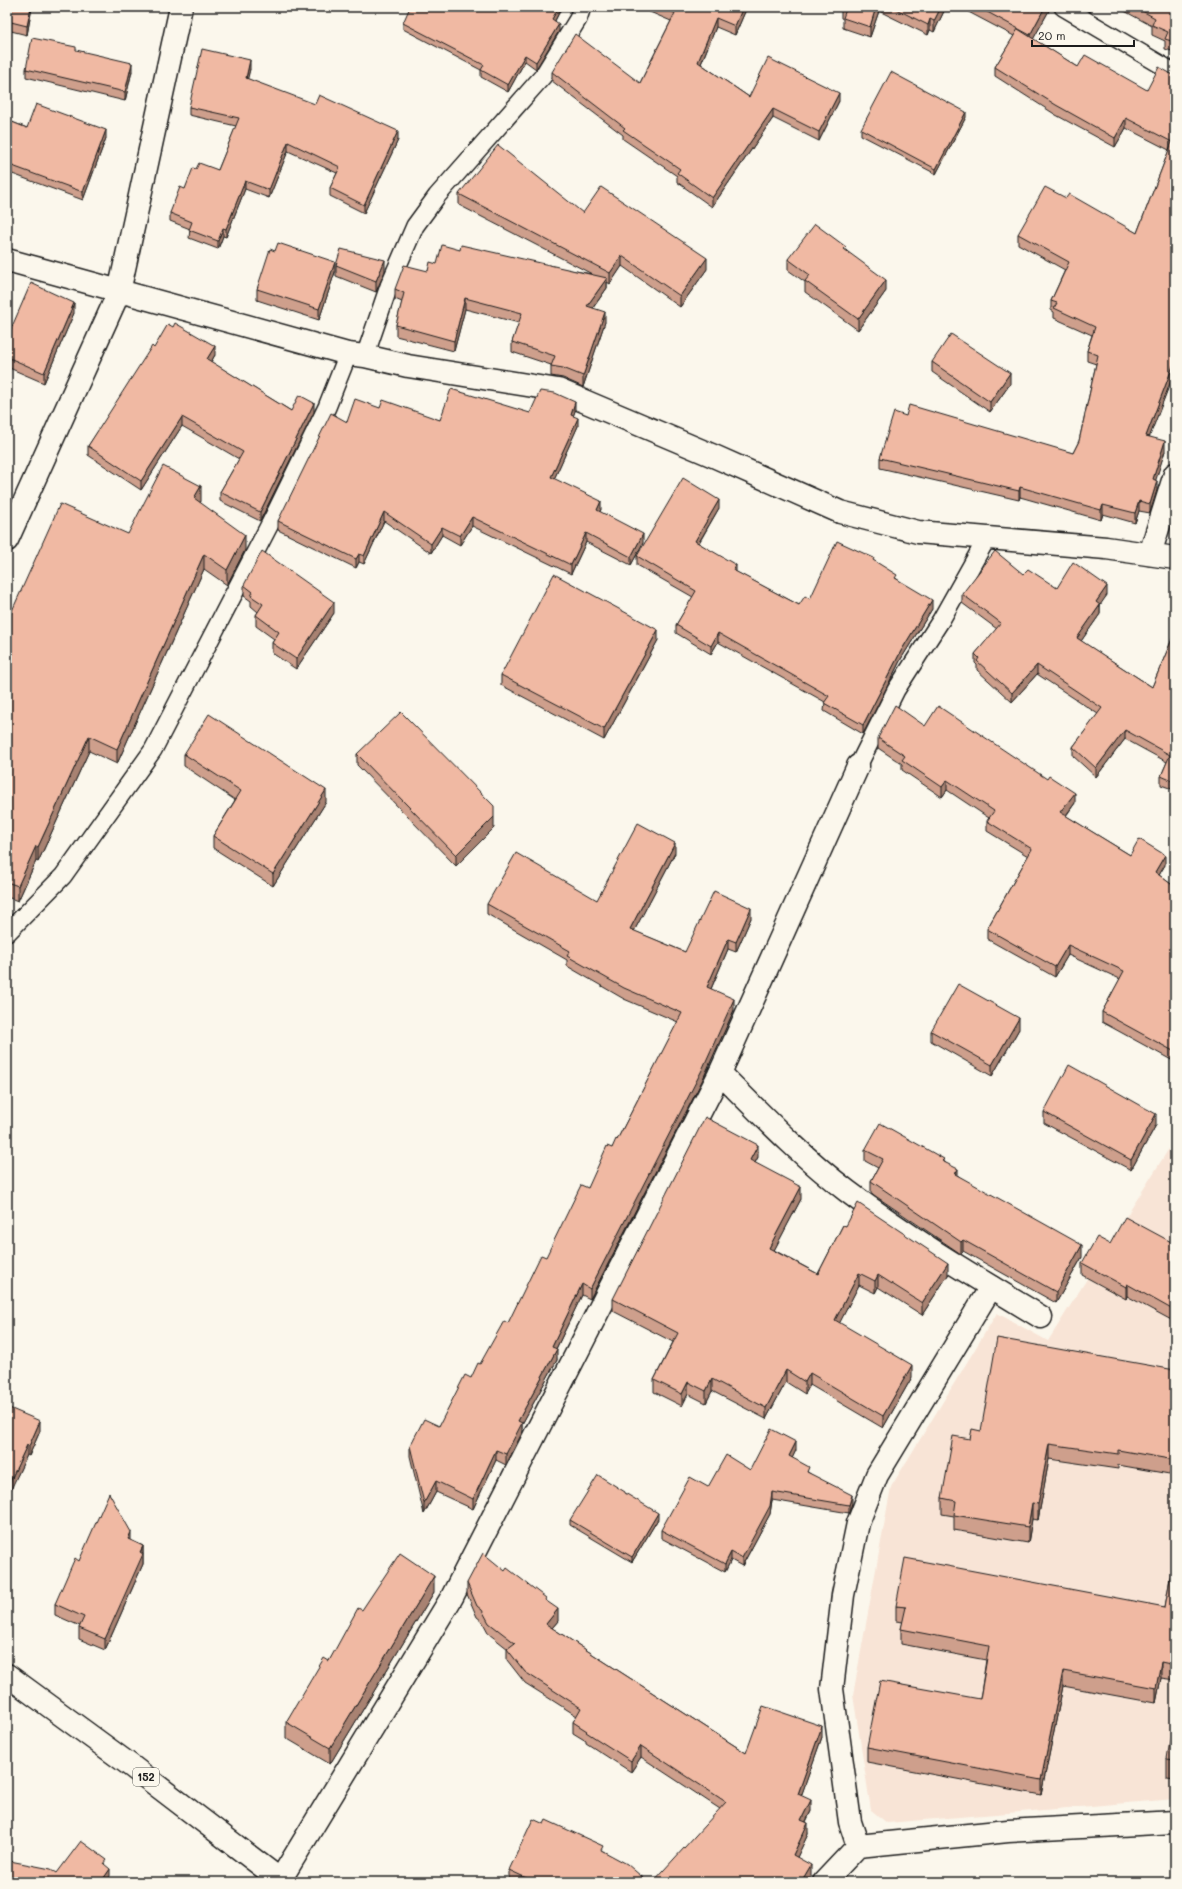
<svg xmlns="http://www.w3.org/2000/svg" width="1182" height="1889" font-family="Mali,sans-serif">
  <style>
    .built { fill: #f8e4d6 }
    .lines { fill: none; stroke-linecap: round; stroke-linejoin: round }
    .service-casing { stroke: #1c1c1c; stroke-width: 20 }
    .minor-casing { stroke: #1c1c1c; stroke-width: 25 }
    .tertiary-casing { stroke: #1c1c1c; stroke-width: 25 }
    .trunk-casing { stroke: #1c1c1c; stroke-width: 25 }
    .service { stroke: #fbf7ec; stroke-width: 17 }
    .minor { stroke: #fbf7ec; stroke-width: 22 }
    .tertiary { stroke: #fbf7ec; stroke-width: 22 }
    .trunk { stroke: #fbf7ec; stroke-width: 22 }
    .wall { fill: #ce9f8c; stroke: #1c1c1c }
    .shaded-wall { fill: #a88272; stroke: #1c1c1c }
    .building { fill: #f0b9a3; stroke: #1c1c1c }
    .labels { text-anchor: middle; stroke-width: 3; stroke-linejoin: round; paint-order: stroke }
    .shield { fill: #fbf7ec; stroke: #5f5e5a; stroke-width: 1 }
    .shield-label { font-size: 11px; font-weight: bold; fill: #1c1c1c }
  </style>
  <rect width="100%" height="100%" fill="#fbf7ec"/>
  <filter id="ink" filterUnits="userSpaceOnUse"><feTurbulence type="fractalNoise" baseFrequency=".025" numOctaves="2"/><feDisplacementMap in="SourceGraphic" scale="8" xChannelSelector="R" yChannelSelector="G"/><feConvolveMatrix kernelMatrix="1 2 1 2 8 2 1 2 1" color-interpolation-filters="sRGB"/></filter>
  <g filter="url(#ink)">
    <path class="built" d="M1175,1139V1799L887,1823L871,1810L853,1695L891,1487L997,1313L1048,1341Z"/>
    <g class="lines">
      <g class="service-casing">
        <g id="service">
          <path d="M1063,7L1175,73"/>
          <path d="M365,356L389,286L415,226L437,196L543,76L578,19L582,7"/>
          <path d="M858,766L896,690L941,620L987,538"/>
          <path d="M7,933L63,876L153,750L272,520L327,407L348,354"/>
        </g>
      </g>
      <g class="minor-casing">
        <g id="minor">
          <path d="M1150,554L1175,474"/>
          <path d="M720,1073C761,1114 801,1156 847,1191C909,1238 975,1277 1041,1317"/>
          <path d="M858,1846L850,1822L832,1689L843,1595L858,1523L877,1475L991,1287"/>
          <path d="M279,1882L452,1597L720,1073L858,766"/>
          <path d="M824,1882L858,1846L1008,1831L1175,1822"/>
        </g>
      </g>
      <g class="tertiary-casing">
        <g id="tertiary">
          <path d="M7,260L348,354L365,356L408,366L558,390L716,457L840,512L918,532L1106,548L1175,558"/>
          <path d="M7,540L119,292L181,7"/>
        </g>
      </g>
      <g class="trunk-casing">
        <path id="trunk" d="M7,1675L130,1765L283,1882"/>
      </g>
      <use href="#service" class="service"/>
      <use href="#minor" class="minor"/>
      <use href="#tertiary" class="tertiary"/>
      <use href="#trunk" class="trunk"/>
    </g>
    <g class="wall">
      <path d="M7,7H32L27,35L7,30Z"/>
      <path d="M562,7L555,21L559,31L536,69L525,61L508,92L481,77V70L403,29V23Z"/>
      <path d="M638,7H747L735,35L716,27L701,64L749,97L839,101L819,141L773,118L712,207L677,182V176L623,139V135L552,81V72L640,83L671,21Z"/>
      <path d="M841,7H946L934,32L930,30L928,35L879,11L870,37L843,28V19L841,18Z"/>
      <path d="M959,7H1051L1033,39L1078,67L1147,90L1175,76V373H1174L1149,437L1165,451L1155,480L1157,490L1150,513L1139,511L1135,523L1103,514L1101,520L1020,497L1019,500L880,468V458L906,416L1073,453L1079,441L1096,364L1087,361V351L1092,335L1054,318V312L1051,310V301L1065,270L1018,244V234L1066,198L1137,233L1169,150L1126,128L1115,147L1056,115L995,76V67L1014,36Z"/>
      <path d="M1117,7H1175V52L1165,49V41L1152,35V26Z"/>
      <path d="M26,69L132,71L125,101L26,77Z"/>
      <path d="M250,69L247,79L398,140L364,213L330,196V188L337,173L288,151L269,198L245,189L226,237L223,236L218,249L189,238L190,229L170,221V213L185,189L196,169L218,170L236,126L189,115V107Z"/>
      <path d="M966,117L936,174L861,135V129Z"/>
      <path d="M7,120L27,128L106,138L83,200L7,172Z"/>
      <path d="M459,194L583,213L707,269L680,307L622,266L610,284L607,282V288L593,308L605,322L583,387L563,378L551,376V365L512,352V342L519,323L465,309L454,351L396,336V325L402,302L395,299V289L428,271L460,250L592,274L459,205Z"/>
      <path d="M846,250L886,291L858,330L805,292V282L788,270V259Z"/>
      <path d="M336,265L385,271L376,292L336,276Z"/>
      <path d="M335,272L319,320L257,300V289Z"/>
      <path d="M74,313L44,383L7,367V338Z"/>
      <path d="M154,348L215,355L211,362L291,411L314,412L260,521L220,501V492L239,459L182,426L141,490L88,455V446Z"/>
      <path d="M932,362L1010,384L990,412L932,372Z"/>
      <path d="M380,408L440,420L530,413L575,411L573,416L578,426L554,479L601,509L600,512L643,543L631,565L586,542L571,574L472,526L460,545L442,535L431,553L384,521L364,564L359,562L356,568L278,530V521L347,422Z"/>
      <path d="M201,501L200,503L245,550L227,585L204,569L117,764L89,751L38,862L36,861L18,901L7,897V622L128,534Z"/>
      <path d="M1175,505V520L1174,519V509Z"/>
      <path d="M719,508L699,543L736,572L799,605L874,561L897,579L932,609L901,659L863,734L824,711L825,702L718,642L711,654L676,633V625L693,597L637,565V556Z"/>
      <path d="M1023,574L1057,588L1107,595L1100,604V614L1081,641L1152,687L1175,632V790L1161,785V776L1167,762L1125,739L1096,777L1073,756V747L1098,714L1037,674L1012,702L977,670V665L975,663V654L997,629L962,603V594Z"/>
      <path d="M244,585L334,613L296,669L272,653V643L274,639L256,626V615L258,612L251,606V601L244,596Z"/>
      <path d="M658,640L604,740L501,685V675Z"/>
      <path d="M925,726L1075,803L1066,816L1130,855L1165,865L1159,875L1175,887V1062L1102,1022V1012L1120,979L1068,955L1055,977L987,939V929L1028,856L987,831V821L989,818L947,790L942,797L902,770V764L878,748V738Z"/>
      <path d="M184,754L326,802L273,886L213,848V836L235,800L184,766Z"/>
      <path d="M357,754L494,828L456,866L357,765Z"/>
      <path d="M675,853L634,931L685,952L751,918L736,952L728,949L711,989L734,1010L702,1081L590,1299L582,1295L556,1349L557,1360L522,1424V1433L506,1465L496,1460L473,1509L436,1492L424,1514L410,1456V1446L439,1426L508,1323L612,1148L617,1140L678,1022L624,999L567,966V960L487,914V904L597,900Z"/>
      <path d="M1019,1029L992,1076L931,1041V1031Z"/>
      <path d="M1044,1112L1156,1125L1131,1170L1044,1123Z"/>
      <path d="M865,1150L944,1161L958,1176L1082,1257L1056,1303L963,1251L961,1254L871,1193V1181L878,1168L865,1161Z"/>
      <path d="M758,1157L755,1163L801,1199L774,1250L818,1274L843,1225L948,1275L922,1315L878,1287L875,1293L859,1285L839,1323L912,1377L883,1428L810,1385L805,1394L786,1382L766,1419L712,1391L706,1403L688,1394L682,1406L654,1392V1380L673,1342L613,1311V1299Z"/>
      <path d="M1110,1244H1175V1322L1127,1296L1126,1299L1082,1275V1263Z"/>
      <path d="M1175,1370V1475L1118,1465V1469L1049,1459L1038,1520L1032,1519L1028,1543L954,1530V1516L942,1514V1498L970,1439L981,1431Z"/>
      <path d="M7,1407L40,1431L29,1456L27,1455L17,1476Z"/>
      <path d="M796,1450L792,1458L809,1473L852,1503L849,1513L772,1500L770,1514L742,1566L731,1560L725,1572L661,1538V1530L708,1487Z"/>
      <path d="M658,1519L632,1562L570,1525V1520Z"/>
      <path d="M131,1540L143,1546V1564L105,1650L79,1639V1628L80,1626L55,1615V1604L79,1561Z"/>
      <path d="M1175,1550V1680L1161,1678L1156,1703L1063,1686L1041,1795L867,1762V1747L980,1699L986,1660L901,1644V1629L903,1622L896,1621V1606L1165,1607Z"/>
      <path d="M505,1571L546,1601L558,1621L552,1628L746,1753L822,1737L801,1796L811,1811L806,1822L808,1834L797,1857L811,1876L720,1809L641,1757L631,1772L586,1743V1741L573,1733V1722L577,1716L525,1683L507,1660V1649H508L489,1634L482,1621L477,1617L467,1594V1583Z"/>
      <path d="M434,1592L330,1764L286,1738V1722L329,1661L362,1610Z"/>
      <path d="M1175,1734V1780L1167,1779V1759Z"/>
      <path d="M603,1851L648,1882H512L509,1881V1870Z"/>
    </g>
    <g class="shaded-wall">
      <path d="M31,7H32V8L27,35V26Z"/>
      <path d="M559,7H562L552,26V19Z"/>
      <path d="M743,7H747L735,35V26Z"/>
      <path d="M876,7H879V11L870,37V27Z"/>
      <path d="M941,7H946L934,32V21Z"/>
      <path d="M1045,7H1051L1030,45V35Z"/>
      <path d="M716,18V27L698,71V62Z"/>
      <path d="M930,19V30L928,35V25Z"/>
      <path d="M559,24V31L536,69V62Z"/>
      <path d="M525,55V61L508,92V85Z"/>
      <path d="M250,60V69L246,86V78Z"/>
      <path d="M132,63V71L125,101V92Z"/>
      <path d="M839,93V101L819,141V132Z"/>
      <path d="M773,109V118L712,207V198Z"/>
      <path d="M966,112V117L936,174V169Z"/>
      <path d="M1126,118V128L1115,147V138Z"/>
      <path d="M106,130V138L83,200V192Z"/>
      <path d="M398,131V140L364,213V205Z"/>
      <path d="M288,142V151L269,198V190Z"/>
      <path d="M245,181V189L226,237V229Z"/>
      <path d="M223,228V236L218,249V241Z"/>
      <path d="M622,256V266L610,284V273Z"/>
      <path d="M707,258V269L680,307V296Z"/>
      <path d="M385,260V271L376,292V281Z"/>
      <path d="M335,262V272L319,320V309Z"/>
      <path d="M607,278V288L587,316V306Z"/>
      <path d="M886,280V291L858,330V319Z"/>
      <path d="M465,298V309L454,351V341Z"/>
      <path d="M74,303V313L44,383V373Z"/>
      <path d="M605,312V322L583,387V376Z"/>
      <path d="M215,346V355L207,368V359Z"/>
      <path d="M1174,363V373L1146,446V436Z"/>
      <path d="M1010,373V384L990,412V402Z"/>
      <path d="M575,402V411L571,423V415Z"/>
      <path d="M314,403V412L260,521V512Z"/>
      <path d="M182,417V426L141,490V481Z"/>
      <path d="M578,418V426L551,486V477Z"/>
      <path d="M1165,441V451L1153,489V479Z"/>
      <path d="M1157,481V490L1150,513V504Z"/>
      <path d="M201,486V501L194,513V498Z"/>
      <path d="M1020,487V497L1019,500V491Z"/>
      <path d="M719,500V508L695,549V541Z"/>
      <path d="M601,501V509L597,518V510Z"/>
      <path d="M1139,501V511L1135,523V513Z"/>
      <path d="M1103,505V514L1101,520V510Z"/>
      <path d="M384,512V521L364,564V556Z"/>
      <path d="M472,517V526L460,545V536Z"/>
      <path d="M442,527V535L431,553V544Z"/>
      <path d="M586,533V542L571,574V565Z"/>
      <path d="M643,534V543L631,565V557Z"/>
      <path d="M245,535V550L227,585V570Z"/>
      <path d="M204,554V569L117,764V749Z"/>
      <path d="M359,554V562L356,568V559Z"/>
      <path d="M736,565V574L733,570Z"/>
      <path d="M1107,586V595L1096,611V602Z"/>
      <path d="M932,600V609L901,659L863,734V725L901,651Z"/>
      <path d="M334,602V613L296,669V659Z"/>
      <path d="M1100,605V614L1077,647V638Z"/>
      <path d="M658,630V640L604,740V729Z"/>
      <path d="M718,633V642L711,654V646Z"/>
      <path d="M1037,665V674L1012,702V693Z"/>
      <path d="M1125,730V739L1096,777V768Z"/>
      <path d="M89,736V751L38,862V847Z"/>
      <path d="M947,780V790L942,797V787Z"/>
      <path d="M326,790V802L273,886V874Z"/>
      <path d="M1075,793V803L1060,823V812Z"/>
      <path d="M494,817V828L456,866V855Z"/>
      <path d="M675,843V853L630,939V929Z"/>
      <path d="M36,846V861L18,901V886Z"/>
      <path d="M1165,855V865L1155,882V872Z"/>
      <path d="M751,908V918L736,952V942Z"/>
      <path d="M728,939V949L707,998V987Z"/>
      <path d="M1068,945V955L1055,977V967Z"/>
      <path d="M734,999V1010L702,1081L590,1299V1289Z"/>
      <path d="M1019,1018V1029L992,1076V1065Z"/>
      <path d="M1156,1114V1125L1131,1170V1160Z"/>
      <path d="M758,1145V1157L750,1172V1160Z"/>
      <path d="M958,1169V1181L955,1174Z"/>
      <path d="M801,1187V1199L769,1260V1248Z"/>
      <path d="M963,1240V1251L961,1254V1242Z"/>
      <path d="M1082,1245V1257L1056,1303V1292Z"/>
      <path d="M948,1263V1275L922,1315V1303Z"/>
      <path d="M859,1273V1285L835,1332V1320Z"/>
      <path d="M878,1275V1287L875,1293V1281Z"/>
      <path d="M582,1284V1295L552,1357V1347Z"/>
      <path d="M1127,1284V1296L1126,1299V1287Z"/>
      <path d="M557,1349V1360L522,1424V1433L506,1465V1454L518,1421Z"/>
      <path d="M912,1365V1377L883,1428V1416Z"/>
      <path d="M786,1370V1382L766,1419V1408Z"/>
      <path d="M810,1373V1385L805,1394V1382Z"/>
      <path d="M712,1379V1391L706,1403V1391Z"/>
      <path d="M688,1382V1394L682,1406V1394Z"/>
      <path d="M40,1421V1431L29,1456V1446Z"/>
      <path d="M796,1442V1450L789,1465V1456Z"/>
      <path d="M1049,1444V1459L1038,1520V1504Z"/>
      <path d="M27,1445V1455L7,1498V1488Z"/>
      <path d="M496,1450V1460L473,1509V1499Z"/>
      <path d="M436,1481V1492L424,1514V1503Z"/>
      <path d="M772,1492V1500L770,1514L742,1566V1558Z"/>
      <path d="M852,1495V1503L849,1513V1505Z"/>
      <path d="M1032,1503V1519L1028,1543V1527Z"/>
      <path d="M658,1513V1519L632,1562V1557Z"/>
      <path d="M131,1532V1543L128,1539Z"/>
      <path d="M143,1546V1564L105,1650V1639Z"/>
      <path d="M731,1552V1560L725,1572V1564Z"/>
      <path d="M434,1576V1592L330,1764V1748Z"/>
      <path d="M558,1609V1621L546,1635V1624Z"/>
      <path d="M1161,1662V1678L1156,1703V1688Z"/>
      <path d="M1063,1671V1686L1041,1795V1780Z"/>
      <path d="M822,1726V1737L798,1805V1794Z"/>
      <path d="M641,1746V1757L631,1772V1761Z"/>
      <path d="M811,1800V1811L801,1831V1820Z"/>
      <path d="M808,1823V1834L793,1866V1855Z"/>
      <path d="M811,1865V1876L807,1882H801Z"/>
      <path d="M110,1869V1876L106,1882H101Z"/>
    </g>
    <g class="building">
      <path d="M7,7H31L27,26L7,21Z"/>
      <path d="M410,7H559L552,19L559,24L536,62L525,55L508,85L481,70L484,65L403,23Z"/>
      <path d="M660,7H743L735,26L716,18L698,62L749,97L768,58L839,93L819,132L773,109L712,198L677,173L680,169L623,130L625,128L552,72L575,34L640,83L675,13Z"/>
      <path d="M841,7H876L870,27L843,18L846,9L841,8Z"/>
      <path d="M892,7H941L934,21L930,19L928,25Z"/>
      <path d="M978,7H1045L1030,35Z"/>
      <path d="M1135,7H1175V42L1165,39L1168,32L1152,25L1155,18Z"/>
      <path d="M1018,29L1078,67L1085,55L1147,90L1159,67L1175,76V363H1174L1146,436L1165,441L1153,479L1157,481L1150,504L1139,501L1135,513L1103,505L1101,510L1020,487L1019,491L880,458L894,412L906,416L909,405L1073,453L1079,441L1098,355L1087,351L1095,327L1054,308L1057,303L1051,301L1069,262L1018,234L1045,187L1066,198L1069,194L1137,233L1172,142L1126,118L1115,138L1056,105L995,67Z"/>
      <path d="M32,38L76,47V50L132,63L125,92L26,69Z"/>
      <path d="M202,49L250,60L246,78L315,104L319,95L398,131L364,205L330,188L340,167L288,142L269,190L245,181L226,229L223,228L218,241L189,230L192,222L170,213L180,187L185,189L193,168L196,169L199,163L218,170L239,118L189,107Z"/>
      <path d="M891,72L966,112L936,169L861,129Z"/>
      <path d="M36,104L106,130L83,192L7,164V120L27,128Z"/>
      <path d="M498,145L583,213L601,187L707,258L680,296L622,256L610,273L459,194Z"/>
      <path d="M815,224L846,247L844,249L886,280L858,319L805,281L810,275L788,259Z"/>
      <path d="M278,243L335,262L319,309L257,289L270,249L275,251Z"/>
      <path d="M442,245L460,250L461,245L607,278L587,306L605,312L583,376L563,368L551,366L555,356L512,342L522,313L465,298L454,341L396,325L404,293L395,289L404,265L428,271L430,262L437,264Z"/>
      <path d="M341,249L385,260L376,281L336,265Z"/>
      <path d="M31,283L74,303L44,373L7,357V338Z"/>
      <path d="M175,323L215,346L207,359L291,411L299,395L314,403L260,512L220,492L243,452L182,417L141,481L88,446L152,346L154,348L168,324L173,327Z"/>
      <path d="M951,334L1010,373L990,402L932,362Z"/>
      <path d="M451,389L530,413L540,391L555,393L575,402L571,415L578,418L551,477L601,501L597,510L643,534L631,557L586,533L571,565L472,517L460,536L442,527L431,544L384,512L364,556L359,554L356,559L278,521L331,413L347,422L355,399L380,408L383,400L440,420Z"/>
      <path d="M163,466L201,486L194,498L245,535L227,570L204,554L117,749L89,736L38,847L36,846L18,886L7,882V622L60,504L128,534Z"/>
      <path d="M683,478L719,500L695,541L736,565L733,570L799,605L805,596L810,599L837,541L874,558L873,560L897,575L895,578L932,600L901,651L863,725L824,703L829,696L718,633L711,646L676,625L696,591L637,556Z"/>
      <path d="M262,551L334,602L296,659L272,643L279,632L256,615L263,604L251,596L253,592L244,585Z"/>
      <path d="M995,551L1023,574L1028,569L1057,588L1073,562L1107,586L1096,602L1100,605L1077,638L1152,687L1175,632V782L1161,776L1170,755L1125,730L1096,768L1073,747L1102,708L1037,665L1012,693L977,661L979,658L975,654L1001,623L962,594Z"/>
      <path d="M554,574L658,630L604,729L501,675Z"/>
      <path d="M895,705L925,726L938,706L1047,779L1049,776L1075,793L1060,812L1130,855L1139,839L1165,855L1155,872L1175,887V1052L1102,1012L1124,971L1068,945L1055,967L987,929L1032,849L987,821L994,811L947,780L942,787L902,760L905,756L878,738Z"/>
      <path d="M401,712L494,806V817L456,855L357,754Z"/>
      <path d="M209,714L326,790L273,874L213,836L241,791L184,754Z"/>
      <path d="M638,823L675,843L630,929L685,952L714,891L751,908L736,942L728,939L707,987L734,999L702,1070L590,1289L582,1284L552,1347L557,1349L518,1421L522,1423L506,1454L496,1450L473,1499L436,1481L424,1503L410,1446L424,1419L439,1426L465,1375L471,1378L478,1363L480,1364L504,1321L508,1323L541,1255L546,1257L581,1185L588,1188L607,1146L612,1148L616,1139L617,1140L682,1013L624,988L567,956L570,951L487,904L516,853L597,900Z"/>
      <path d="M958,984L1019,1018L992,1065L931,1031Z"/>
      <path d="M1069,1065L1156,1114L1131,1160L1044,1112Z"/>
      <path d="M705,1117L758,1145L750,1160L801,1187L769,1248L818,1274L843,1225L846,1226L858,1203L948,1263L922,1303L878,1275L875,1281L859,1273L835,1320L912,1365L883,1416L810,1373L805,1382L786,1370L766,1408L712,1379L706,1391L688,1382L682,1394L654,1380L678,1333L613,1299Z"/>
      <path d="M880,1123L944,1159L942,1161L958,1169L955,1174L1082,1245L1056,1292L963,1240L961,1242L871,1181L883,1159L865,1150Z"/>
      <path d="M1125,1217L1175,1244V1311L1127,1284L1126,1287L1082,1263L1097,1237L1110,1244Z"/>
      <path d="M997,1338L1175,1370V1460L1118,1450V1454L1049,1444L1038,1504L1032,1503L1028,1527L954,1515L956,1501L942,1498L953,1436L970,1439L972,1429L981,1431Z"/>
      <path d="M7,1407L40,1421L29,1446L27,1445L7,1488Z"/>
      <path d="M771,1429L796,1442L789,1456L809,1467L807,1472L852,1495L849,1505L772,1492L770,1506L742,1558L731,1552L725,1564L661,1530L690,1477L708,1487L726,1455L750,1470Z"/>
      <path d="M598,1475L625,1492V1493L658,1513L632,1557L570,1520Z"/>
      <path d="M109,1493L131,1532L128,1539L143,1546L140,1552L143,1554L105,1639L79,1628L84,1617L55,1604L75,1558L79,1561Z"/>
      <path d="M1175,1550V1665L1161,1662L1156,1688L1063,1671L1041,1780L867,1747L880,1681L980,1699L989,1646L901,1629L906,1607L896,1606L905,1558L1165,1607Z"/>
      <path d="M400,1553L434,1576L330,1748L286,1722L324,1658L329,1661L358,1608L362,1610Z"/>
      <path d="M483,1553L505,1571L507,1568L546,1598L545,1600L558,1609L546,1624L746,1753L763,1706L822,1726L798,1794L811,1800L801,1820L808,1823L793,1855L811,1865L801,1882H653L726,1802L641,1746L631,1761L586,1732L587,1731L573,1722L581,1708L525,1672L507,1649L515,1643L489,1623L482,1610L477,1606L467,1583Z"/>
      <path d="M1171,1733L1175,1734V1760L1167,1759Z"/>
      <path d="M533,1819L544,1824L546,1820L603,1846L601,1850L627,1864L648,1882H535L509,1870Z"/>
      <path d="M81,1841L107,1860L104,1864L110,1869L101,1882H7V1875L10,1861L51,1869L57,1873Z"/>
    </g>
  </g>
  <g class="labels">
    <rect class="shield" x="133" y="1768" width="26" height="18" rx="3"/>
    <g class="shield-label">
      <text x="146" y="1781">152</text>
    </g>
  </g>
  <rect width="1182" height="1889" fill="none" stroke="#fbf7ec" stroke-width="24"/>
  <rect x="12" y="12" width="1158" height="1865" fill="none" stroke="#1c1c1c" stroke-width="1.5" filter="url(#ink)"/>
  <path d="M1032 40v6h102v-6" fill="none" stroke="#1c1c1c" stroke-width="2"/>
  <text x="1038" y="40" font-size="12" fill="#1c1c1c" stroke="#fbf7ec" stroke-width="3" paint-order="stroke">20 m</text>
</svg>
